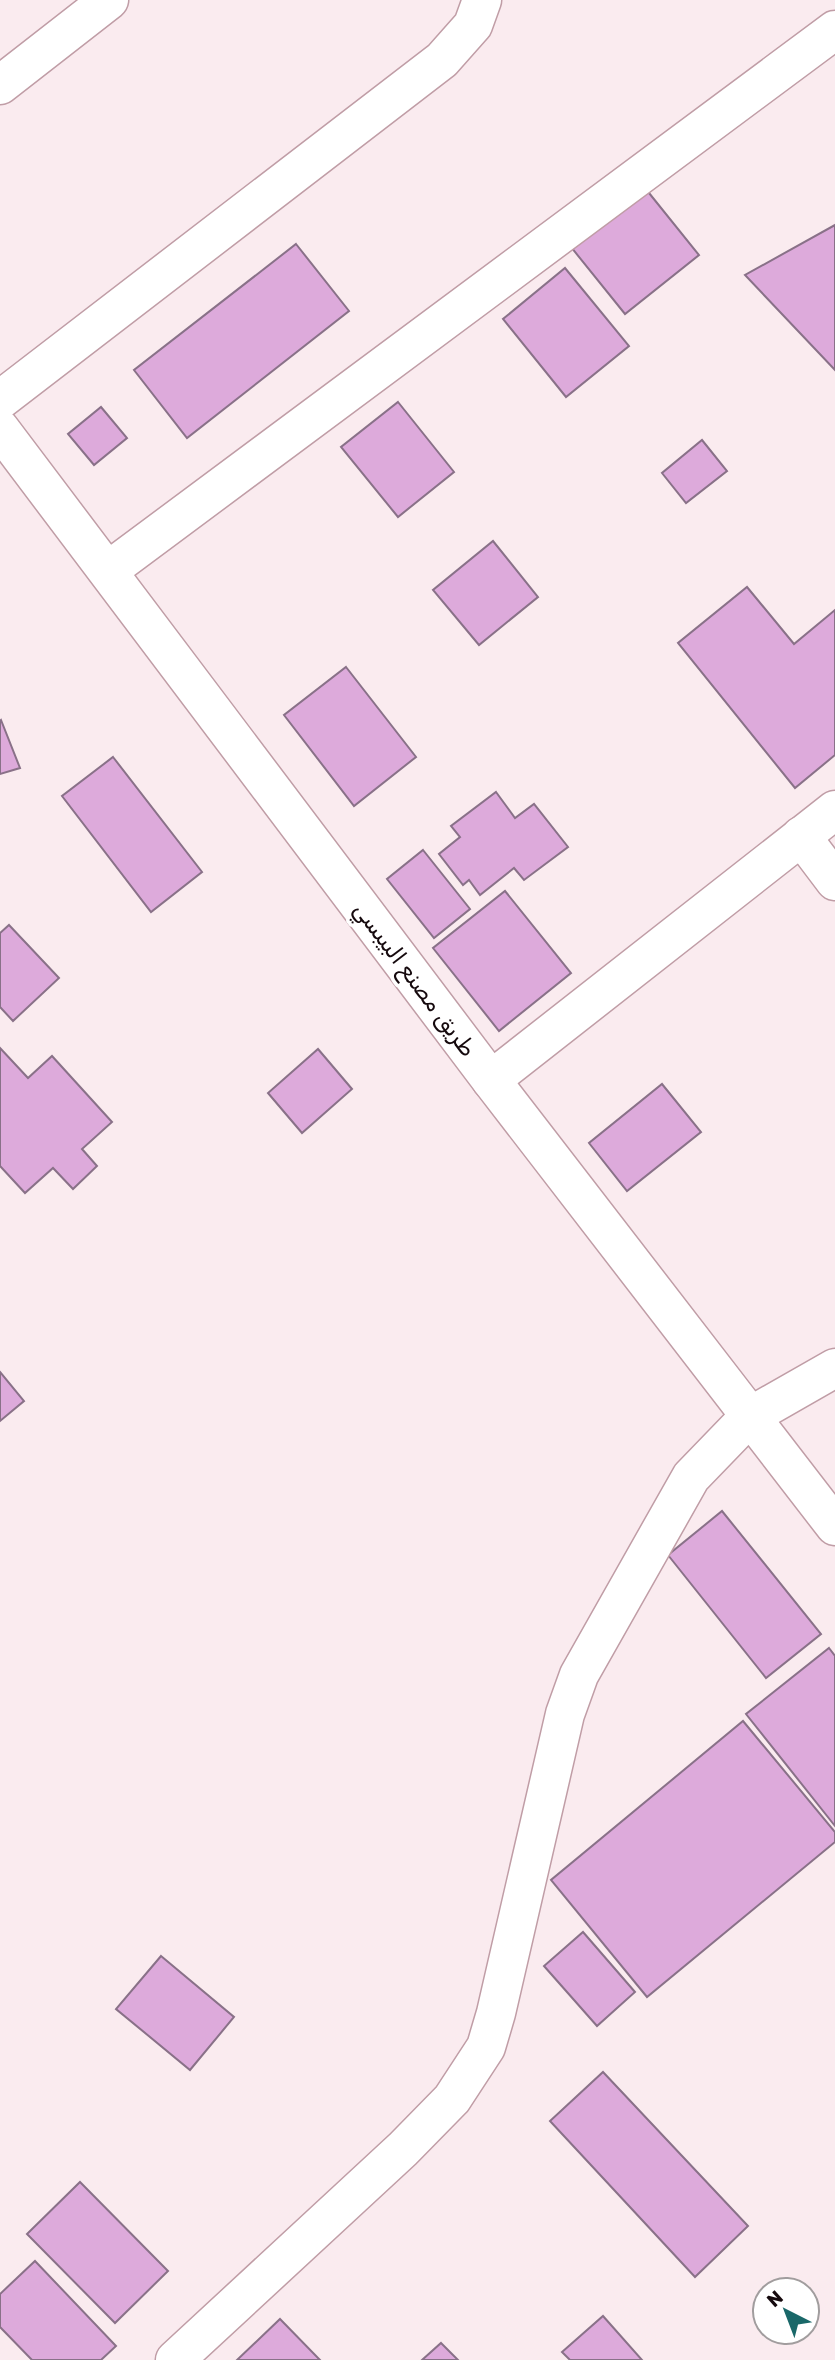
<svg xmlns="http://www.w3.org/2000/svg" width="835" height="2360" font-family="Rubik,'Noto Naskh Arabic',sans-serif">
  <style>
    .building { fill: #ddaadb; stroke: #897188; stroke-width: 2 }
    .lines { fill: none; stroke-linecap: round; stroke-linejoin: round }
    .minor-casing { stroke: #c09da6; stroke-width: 41 }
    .major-casing { stroke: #c09da6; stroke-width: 41 }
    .minor { stroke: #fff; stroke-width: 38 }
    .major { stroke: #fff; stroke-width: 38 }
    .labels { text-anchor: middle; stroke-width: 7; stroke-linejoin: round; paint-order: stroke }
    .street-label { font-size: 23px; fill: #15090d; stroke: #fff }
  </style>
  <rect width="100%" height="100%" fill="#faebef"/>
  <g class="building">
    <path d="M645,188L699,255L625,314L571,247Z"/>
    <path d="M835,225V370L745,275Z"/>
    <path d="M296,244L349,311L187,438L134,370Z"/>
    <path d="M565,268L629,346L566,397L503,319Z"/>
    <path d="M398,402L454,472L398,517L341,447Z"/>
    <path d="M101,407L127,438L94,465L68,434Z"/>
    <path d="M702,440L727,471L686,503L662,473Z"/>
    <path d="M493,541L538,597L479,645L433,590Z"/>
    <path d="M747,587L794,644L835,610V755L795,788L678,643Z"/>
    <path d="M346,667L416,757L354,806L284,715Z"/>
    <path d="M1,720L20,768L0,774V721Z"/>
    <path d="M113,757L202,872L151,912L62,796Z"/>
    <path d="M496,792L515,818L534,804L568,847L524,880L514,868L480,895L469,880L463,885L439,854L460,837L451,826Z"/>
    <path d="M423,850L470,909L434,938L387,879Z"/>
    <path d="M505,891L571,973L499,1031L433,948Z"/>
    <path d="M9,925L59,978L13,1021L0,1007V933Z"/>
    <path d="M0,1048L28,1078L52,1056L112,1122L82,1149L97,1166L73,1189L53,1168L25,1193L0,1166Z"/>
    <path d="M318,1049L352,1089L302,1133L268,1093Z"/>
    <path d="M662,1084L701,1132L627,1191L589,1143Z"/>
    <path d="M0,1372L24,1401L0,1421Z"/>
    <path d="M722,1511L821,1634L766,1678L668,1555Z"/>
    <path d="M829,1648L835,1656V1826L746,1714Z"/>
    <path d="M743,1721L835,1832V1842L647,1997L551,1880Z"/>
    <path d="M583,1932L635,1992L597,2026L544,1966Z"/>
    <path d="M161,1956L234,2017L190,2070L116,2009Z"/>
    <path d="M603,2072L748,2226L695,2277L550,2121Z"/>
    <path d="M80,2182L168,2271L115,2323L27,2234Z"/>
    <path d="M35,2261L116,2346L101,2360H32L0,2327V2294Z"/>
    <path d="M603,2316L642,2360H570L562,2352Z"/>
    <path d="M280,2319L320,2360H237Z"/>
    <path d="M441,2343L458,2360H422Z"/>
  </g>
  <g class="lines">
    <g class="minor-casing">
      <g id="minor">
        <path d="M0,85L109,0"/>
        <path d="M0,400L442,60L473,25L482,0"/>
        <path d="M109,570L835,30"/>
        <path d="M801,836L835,881"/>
        <path d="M491,1080L835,810"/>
        <path d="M175,2360L403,2149L452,2099L486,2047L496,2013L565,1714L579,1675L691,1477L749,1417L835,1368"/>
      </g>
    </g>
    <g class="major-casing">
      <path id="major" d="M0,429L491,1080L835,1526"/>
    </g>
    <use href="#minor" class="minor"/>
    <use href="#major" class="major"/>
  </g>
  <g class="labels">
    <g class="street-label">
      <text transform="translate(415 979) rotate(53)" y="8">طريق مصنع البيبسي</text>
    </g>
  </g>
  <g transform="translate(786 2311) rotate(318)"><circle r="33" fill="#ffffff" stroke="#a19d9e" stroke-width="2"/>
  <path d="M0-5L12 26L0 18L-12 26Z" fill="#1a6869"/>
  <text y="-10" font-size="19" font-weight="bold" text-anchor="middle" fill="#15090d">N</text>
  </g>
</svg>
